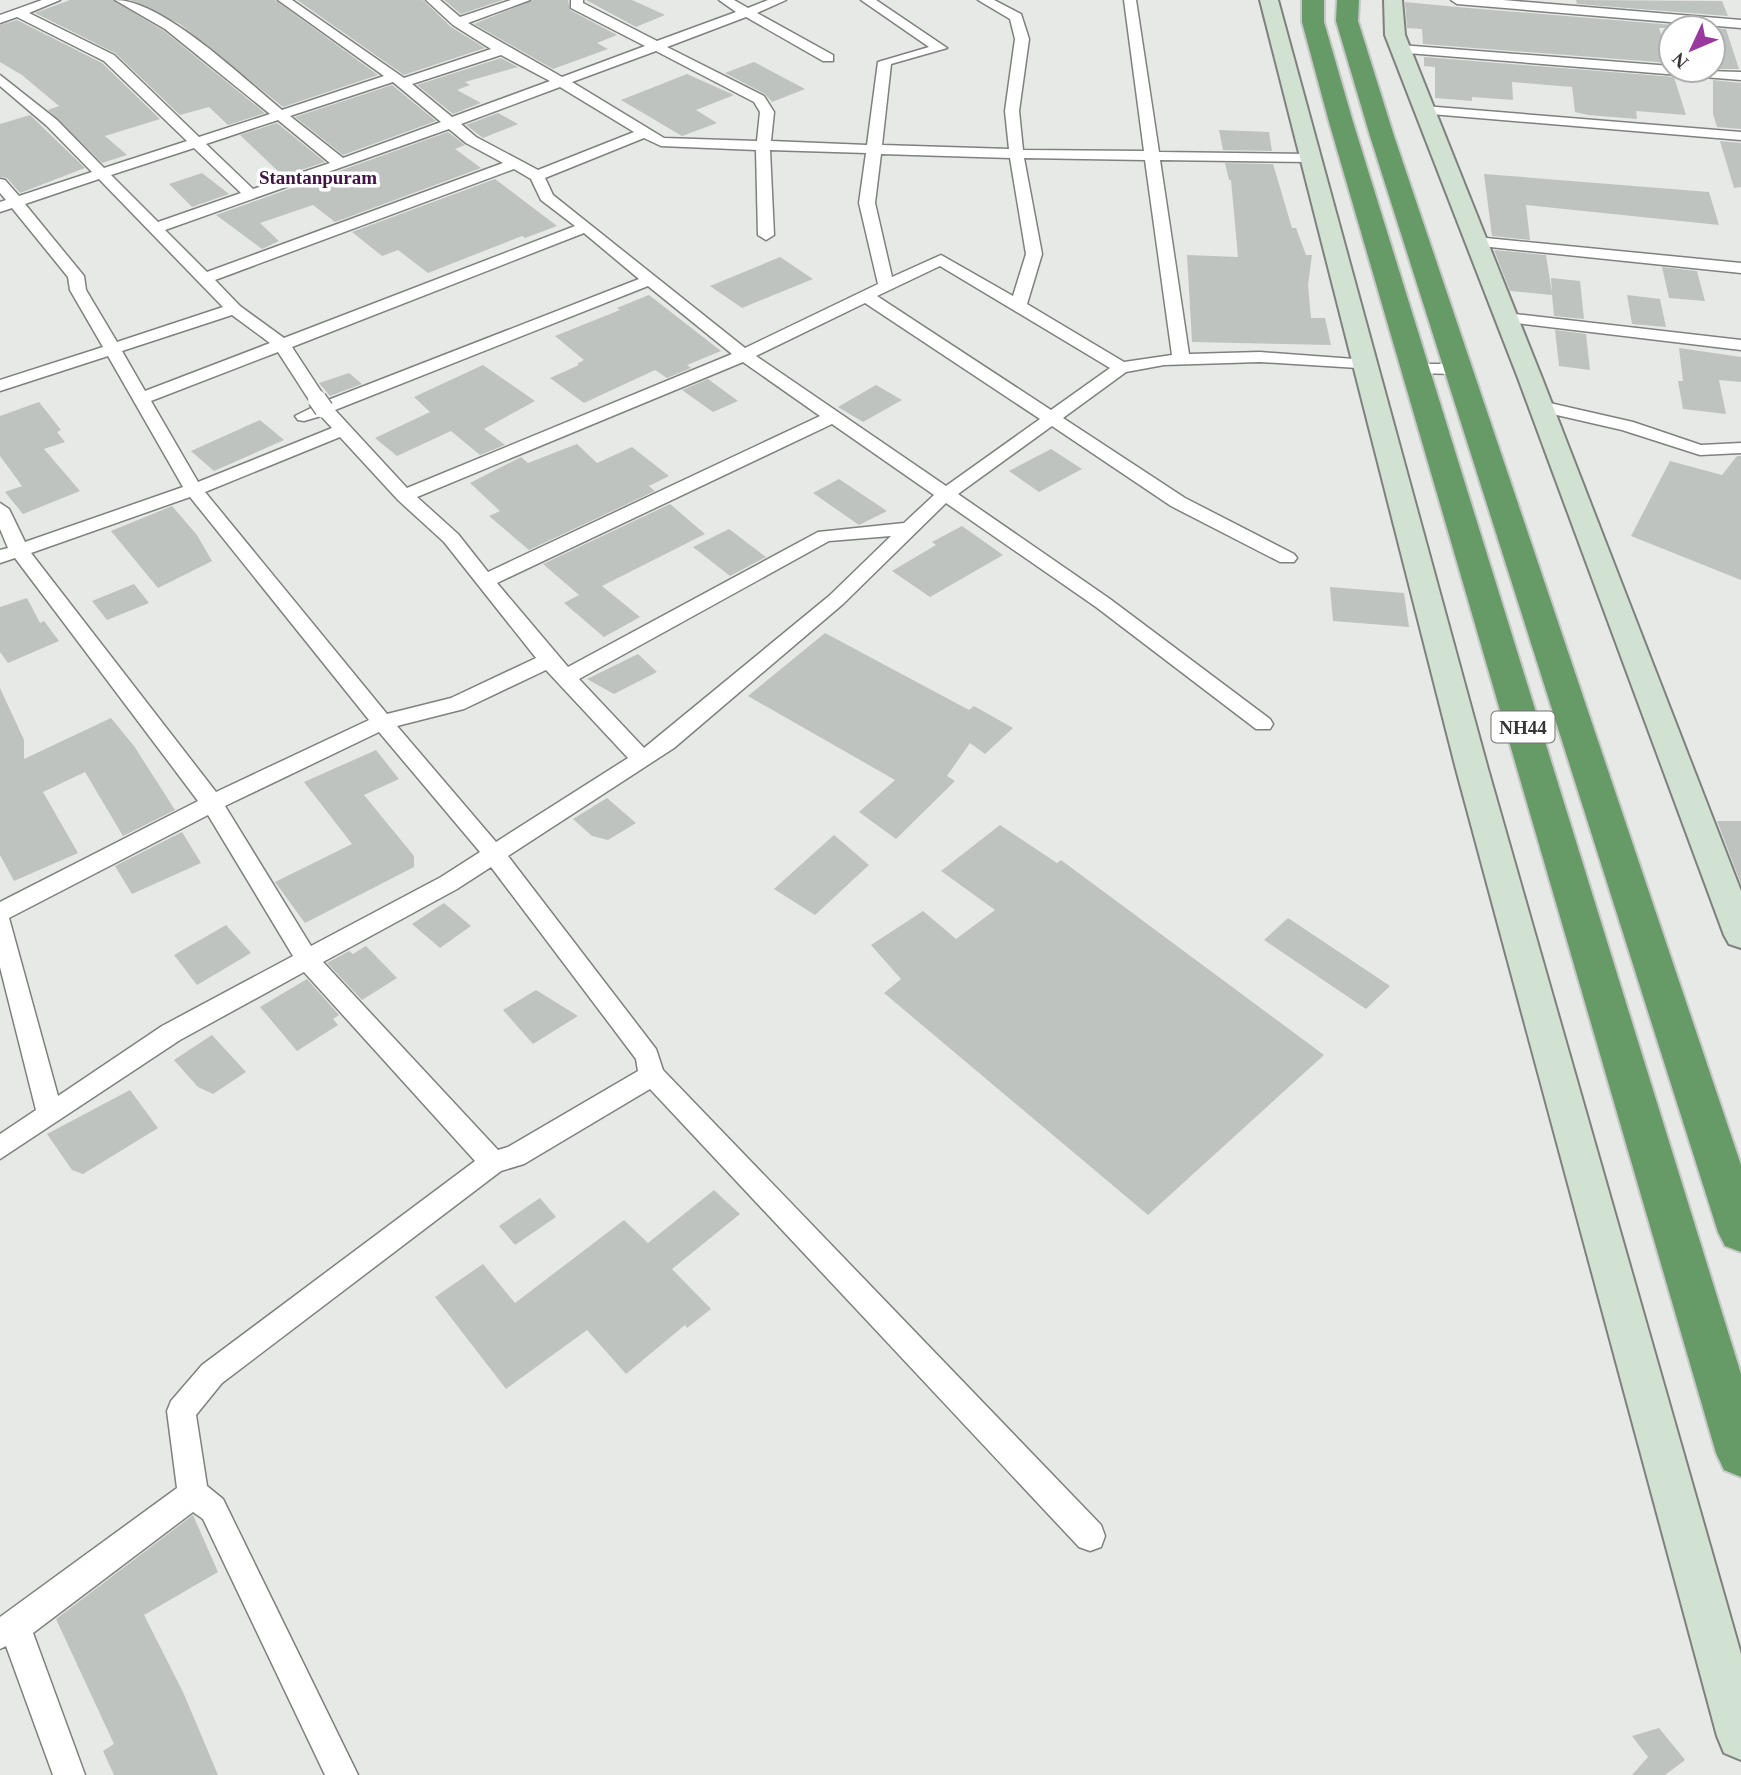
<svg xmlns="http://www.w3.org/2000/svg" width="1741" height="1775" font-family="'Times New Roman',serif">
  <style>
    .building { fill: #bfc3bf }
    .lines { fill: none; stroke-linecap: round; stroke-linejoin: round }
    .street-casing { stroke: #7e817e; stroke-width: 3 }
    .secondary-casing { stroke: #7e817e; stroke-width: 4 }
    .highway-casing { stroke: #c6c7c6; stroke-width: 4 }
    .street { fill: #fff; fill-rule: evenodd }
    .secondary { fill: #d1e1d2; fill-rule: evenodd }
    .highway { fill: #669b68; fill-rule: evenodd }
    .street-bridge-casing { stroke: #7e817e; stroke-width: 21; stroke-linecap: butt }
    .street-bridge { stroke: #fff; stroke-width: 18 }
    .labels { text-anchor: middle; stroke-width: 7; stroke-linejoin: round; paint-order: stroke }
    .far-neighbourhood-label { font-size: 19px; font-weight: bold; fill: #421345; stroke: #fff }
    .shield { fill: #fff; stroke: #727272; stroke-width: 2 }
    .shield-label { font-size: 19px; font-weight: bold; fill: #353635 }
  </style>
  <rect width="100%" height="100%" fill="#e6e9e5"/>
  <g class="building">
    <path d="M70,0H113L164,31L265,113L228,125L209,107L180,115L115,53L35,13Z"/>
    <path d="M130,0H275L378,75L283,107L180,24Z"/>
    <path d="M297,0H423L451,27L485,48L404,75Z"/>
    <path d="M444,0H503L461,14Z"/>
    <path d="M533,0H568L570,10L617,35L597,43L608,49L553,69L474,24Z"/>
    <path d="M586,0H632L665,15L636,27Z"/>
    <path d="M1576,0L1722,1L1728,16L1577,4Z"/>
    <path d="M1405,2L1457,7L1710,28H1659L1670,63L1423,44L1422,29L1407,28Z"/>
    <path d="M17,20L102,63L160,119L105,136L127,155L102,163L48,110L59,106L22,75L0,62V25Z"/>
    <path d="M1713,28L1726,29L1739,69H1713Z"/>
    <path d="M1424,57L1674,77L1686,115L1636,111L1637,119L1588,115L1575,112L1572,87L1512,82L1513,100L1472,97V101L1435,98V67L1424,66Z"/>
    <path d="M501,58L518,67L465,82L470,85L457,90L481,103L453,114L417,85Z"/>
    <path d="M754,62L805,89L772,102L765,94L725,73Z"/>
    <path d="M687,74L734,95L696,110L717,123L682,136L621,100Z"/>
    <path d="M1713,80L1741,83V129L1717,127L1713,114Z"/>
    <path d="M392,85L436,121L343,155L295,117Z"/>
    <path d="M498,113L518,124L483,138L466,125Z"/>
    <path d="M30,115L85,168L20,193L7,178L0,177V124Z"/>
    <path d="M277,123L325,162L283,176L240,135Z"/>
    <path d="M1219,130L1269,132L1272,151L1223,150Z"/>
    <path d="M448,132L465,145L455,149L481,168L335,222L313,205L260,223L279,241L262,249L216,215Z"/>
    <path d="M1720,141L1741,143V187L1734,188Z"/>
    <path d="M1225,163L1273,164L1292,228H1296L1306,255H1312L1308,285L1311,318H1325L1331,345L1192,342L1187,255L1238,257L1231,180H1229Z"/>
    <path d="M202,173L229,194L192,207L169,184Z"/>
    <path d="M1484,174L1709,192L1719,225L1526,205L1530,240L1492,236Z"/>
    <path d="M495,179L557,226L525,238L522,236L428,273L398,250L382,256L352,232Z"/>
    <path d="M1494,250L1546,255L1552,293L1551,278L1580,281L1584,319L1554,316L1552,295L1510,291Z"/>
    <path d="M780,257L813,279L742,308L710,286Z"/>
    <path d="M1662,267L1697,271L1705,301L1669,298Z"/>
    <path d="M649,295L721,351L687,365L691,368L667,378L655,370L584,403L550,378L579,365L577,364L584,360L555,336L620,310L617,308Z"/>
    <path d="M1627,295L1660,299L1666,327L1632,324Z"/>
    <path d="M1555,330L1586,334L1590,370L1559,366Z"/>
    <path d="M1679,348L1741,357V382L1719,380L1726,414L1683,409L1678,381H1683Z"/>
    <path d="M483,365L535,401L484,429L505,445L480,455L451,431L397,456L375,438L430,412L414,397Z"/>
    <path d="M349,373L362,384L330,396L319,383Z"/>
    <path d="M708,379L738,401L713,412L682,390Z"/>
    <path d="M876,385L902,400L863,422L838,407Z"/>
    <path d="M39,402L61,430L57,432L65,442L44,449L80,491L23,514L5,492L22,486L0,456V416Z"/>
    <path d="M260,420L284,440L214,471L191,451Z"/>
    <path d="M577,444L597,463L632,447L669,476L649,486L655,491L529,550L489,516L500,511L470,483L521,457L528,463Z"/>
    <path d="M1051,449L1082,469L1039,492L1009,471Z"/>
    <path d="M1737,456H1741V580L1631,536L1670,461L1722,475Z"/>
    <path d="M839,479L887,511L859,525L813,493Z"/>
    <path d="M670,504L705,534L602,586L640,617L604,637L564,603L579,595L543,564Z"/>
    <path d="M172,506L197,535L212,561L158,588L111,531Z"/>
    <path d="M962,526L1003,555L930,597L892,571L936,545L932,542Z"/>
    <path d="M729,529L766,557L730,576L693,547Z"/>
    <path d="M134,584L149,603L107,620L92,601Z"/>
    <path d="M1330,587L1404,593L1409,627L1333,621Z"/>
    <path d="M27,598L40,623L44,621L59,641L8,663L0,652V607Z"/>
    <path d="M825,633L969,710L974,706L1013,728L985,754L970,743L947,776L955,781L896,839L859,812L895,780L748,696Z"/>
    <path d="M638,654L657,672L614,694L587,679Z"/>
    <path d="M0,688L24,740V759L111,718L134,746L175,810L123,836L85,772L43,792L78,853L14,881L0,855Z"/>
    <path d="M376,750L399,779L364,795L414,856V867L305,923L275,882L352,844L304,782Z"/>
    <path d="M607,798L636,823L608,840L592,836L573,819Z"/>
    <path d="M1717,821H1741V884Z"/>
    <path d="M1000,825L1057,863L1061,860L1324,1055L1148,1215L884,993L901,979L871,945L923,911L956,939L995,910L941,871Z"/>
    <path d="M182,832L201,863L132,894L115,866Z"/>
    <path d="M834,835L869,865L815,915L774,889Z"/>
    <path d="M444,903L471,926L440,948L412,924Z"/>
    <path d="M1288,918L1390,986L1366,1009L1264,940Z"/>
    <path d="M226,925L251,953L197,985L174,955Z"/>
    <path d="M366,946L397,978L362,1000L327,963L349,951L353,954Z"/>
    <path d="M307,979L339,1015L333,1019L338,1025L297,1051L260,1007Z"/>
    <path d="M536,990L578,1016L533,1044L503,1010Z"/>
    <path d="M212,1035L246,1072L213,1094L198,1087L174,1060Z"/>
    <path d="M130,1090L158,1128L83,1174L72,1170L47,1134Z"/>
    <path d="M714,1190L740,1214L672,1269L711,1309L687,1328L685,1325L626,1374L587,1330L506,1389L435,1297L483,1264L515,1303L624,1220L648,1243Z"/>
    <path d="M540,1198L556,1217L515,1245L499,1226Z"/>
    <path d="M193,1515L218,1572L144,1615L183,1692L218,1775H114L103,1751L114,1744L56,1619Z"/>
    <path d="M1659,1728L1685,1760L1665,1775H1632L1648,1757L1632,1736Z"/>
  </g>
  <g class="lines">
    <g class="street-casing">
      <g id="street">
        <path d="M42,0H60L29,13L114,55L199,137L270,114L165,29L115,0C163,0 243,78 282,110L384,76L278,0H292L404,78L491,49L453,25L426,0H440L460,17L511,0H530L468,23L562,77L645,46L571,8V0H583V3L657,41L736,12L719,0H734L748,8L768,0H786L757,13L833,55V61H823L746,17L667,47L764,96L774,112L771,141L867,145L878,62L929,47L861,0H876L947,48L891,64L882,145L1009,149L1005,111L1015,39L1010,19L978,0H994L1021,14L1029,39L1019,111L1023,150L1144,151L1124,0H1136L1159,152L1312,154L1319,158L1312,162L1160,160L1189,354L1260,352L1368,360L1376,365L1374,369L1260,362L1164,365L1126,372L1063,418L1185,498L1294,554L1297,558L1294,562H1280L1171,506L1052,426L958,494L1110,599L1270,719L1273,724L1270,729H1256L1096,607L946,503L843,604L674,748L508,856L656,1049L663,1070L1101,1525L1105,1536L1101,1547L1090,1551L1079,1547L650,1089L524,1164L501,1171L222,1383L196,1415L207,1486L223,1499L358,1775H325L203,1519L193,1512L33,1633L85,1775H53L6,1646L0,1649V1617L177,1488L167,1411L171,1401L202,1365L475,1161L304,972L180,1040L0,1159V1134L36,1110L0,967V902L198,801L15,558L0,563V550L8,548L0,529V503L9,509L25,542L183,487L108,356L0,391V380L103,347L70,290L68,277L12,208L0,212V202L6,200L0,193V179L5,180L19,196L92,172L47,126L0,86V75L57,120L104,168L187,141L104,61L17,17L0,23V15ZM656,51L754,102L760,112L757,141L664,138L572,82ZM501,55L550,81L452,117L412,84ZM393,82L441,122L343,158L290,116ZM560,87L634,132L538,170L476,137L461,124ZM278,120L330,163L253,189L206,144ZM449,129L466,143L503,163L207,272L165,230ZM644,138L661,146L756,150L758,235L766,240L774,235L770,150L866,153L859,203L878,284L745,348L553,195L545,178ZM194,148L241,193L158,222L111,175ZM881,154L1010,158L1026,254L1013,296L941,255L892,277L875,203ZM1024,158L1145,160L1172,355L1124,362L1027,304L1042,254ZM514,169L531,179L541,200L575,226L284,338L240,306L215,280ZM99,179L223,307L117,342L86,290L84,276L25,204ZM584,233L639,279L323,402L326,399L292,347ZM940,266L1110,368L1051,410L877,296ZM648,286L732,354L407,488L335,410ZM865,303L1040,419L946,486L756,356ZM232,315L270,343L145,391L122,351ZM278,352L311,403H321L295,416L298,420L304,421L321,416L332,428L198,482L151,401ZM743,362L820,416L488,572L458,534L417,497ZM832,424L934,495L904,523L818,532L568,667L497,583ZM340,437L398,500L444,542L536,658L451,698L387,714L205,492ZM190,497L369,720L216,792L31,553ZM891,536L829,596L644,748L579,679L829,541ZM546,670L628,758L496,842L397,726L464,709ZM379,732L480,852L441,877L311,946L225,806ZM208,815L293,956L162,1026L58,1096L9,918ZM491,867L636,1059L638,1071L508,1147L498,1150L323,962L457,889Z"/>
        <path d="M1451,0H1503L1741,20V28L1457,4Z"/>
        <path d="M1400,45L1671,66V70L1741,72V80L1395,52L1393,49Z"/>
        <path d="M1424,106L1741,132V140L1419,113L1417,110Z"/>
        <path d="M1476,237L1741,263V273L1471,245V239Z"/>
        <path d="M1506,313L1741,340V350L1500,321L1498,318Z"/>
        <path d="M1415,364H1459L1467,369L1459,374L1409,373L1407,369L1409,365Z"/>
        <path d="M1541,401L1633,422L1701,445L1741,443V453L1700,455L1622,430L1535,410L1532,406Z"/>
      </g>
    </g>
    <g class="secondary-casing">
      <g id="secondary">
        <path d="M1260,0H1278L1488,769L1741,1654V1760L1724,1753L1717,1736L1456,769Z"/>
        <path d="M1384,0H1402L1405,35L1542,378L1741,891V948L1729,944L1724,935L1518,378L1385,35Z"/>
      </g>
    </g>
    <g class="highway-casing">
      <g id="highway">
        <path d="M1302,0H1324V22L1353,122L1741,1374V1477L1724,1470L1716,1453L1329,122L1302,22Z"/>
        <path d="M1337,0H1359L1358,21L1394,136L1741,1165V1252L1725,1246L1718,1232L1370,136L1336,21Z"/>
      </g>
    </g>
    <use href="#street" class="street"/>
    <use href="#secondary" class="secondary"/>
    <use href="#highway" class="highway"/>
    <g class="street-bridge-casing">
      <path id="street-bridge" d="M317,399L324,409"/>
    </g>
    <use href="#street-bridge" class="street-bridge"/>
  </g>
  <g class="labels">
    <g class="far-neighbourhood-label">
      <text x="318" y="184">Stantanpuram</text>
    </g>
    <rect class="shield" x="1491.5" y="711.5" width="63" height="31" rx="5"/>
    <g class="shield-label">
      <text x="1523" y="734">NH44</text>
    </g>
  </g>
  <g transform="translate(1692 49) rotate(226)"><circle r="33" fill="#ffffff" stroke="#aeafae" stroke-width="2"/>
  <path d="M0-5L12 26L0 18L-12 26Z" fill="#99389f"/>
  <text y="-10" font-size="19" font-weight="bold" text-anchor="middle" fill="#353635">N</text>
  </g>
</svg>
